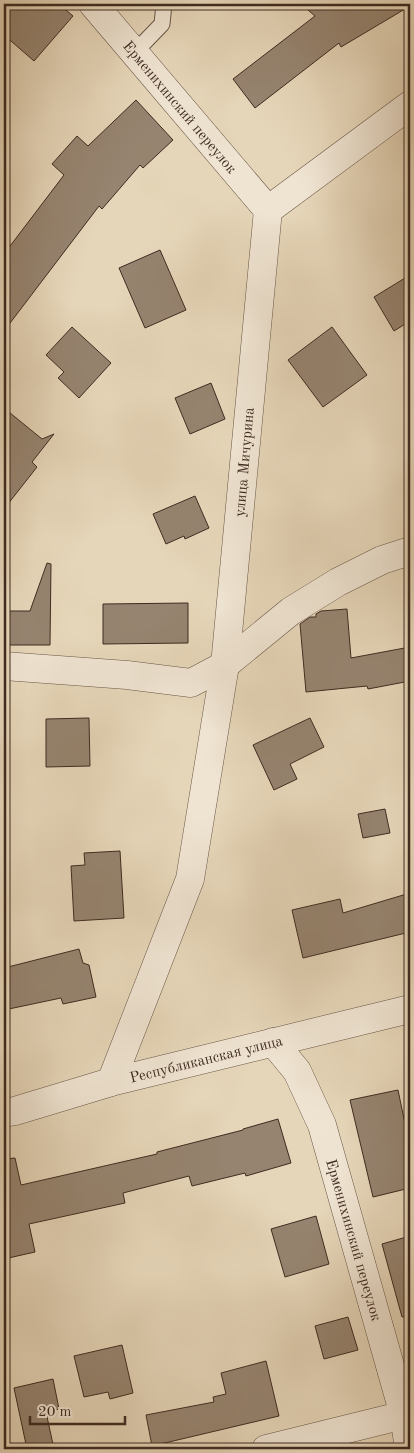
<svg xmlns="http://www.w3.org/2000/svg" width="414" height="1453" font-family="'Old Standard TT',serif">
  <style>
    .building { fill: #968470; stroke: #3f2b21 }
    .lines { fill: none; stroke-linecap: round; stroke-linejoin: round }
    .service-casing { stroke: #695647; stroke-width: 17 }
    .minor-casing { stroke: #695647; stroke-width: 29 }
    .tertiary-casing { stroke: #695647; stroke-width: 29 }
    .service { stroke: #efe4d2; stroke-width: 15 }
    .minor { stroke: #efe4d2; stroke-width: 28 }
    .tertiary { stroke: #efe4d2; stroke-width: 28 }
    .labels { text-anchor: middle; stroke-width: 4; stroke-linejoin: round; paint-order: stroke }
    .street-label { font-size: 15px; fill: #3f2b21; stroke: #efe4d2 }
  </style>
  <rect width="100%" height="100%" fill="#e6d6b9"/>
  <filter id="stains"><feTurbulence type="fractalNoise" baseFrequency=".004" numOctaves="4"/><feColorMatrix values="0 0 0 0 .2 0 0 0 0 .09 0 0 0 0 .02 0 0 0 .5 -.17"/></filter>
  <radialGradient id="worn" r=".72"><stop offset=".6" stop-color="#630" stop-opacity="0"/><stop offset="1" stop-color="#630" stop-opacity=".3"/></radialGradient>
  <g class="building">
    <path d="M4,4H59L73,16L34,61L4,35Z"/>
    <path d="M301,4H410V6L341,47L339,43L255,108L233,79L315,16Z"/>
    <path d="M136,100L173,140L143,168L140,165L102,209L99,206L4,331V254L64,175L52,164L77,136L88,146Z"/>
    <path d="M160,250L186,310L145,328L119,268Z"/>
    <path d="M410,275V321L394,331L374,297Z"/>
    <path d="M72,327L111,363L79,398L58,378L64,372L46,355Z"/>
    <path d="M332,327L367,375L323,407L288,360Z"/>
    <path d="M211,383L225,419L190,434L175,398Z"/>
    <path d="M4,408L42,439L54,434L32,462L37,467L4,509Z"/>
    <path d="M195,496L209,528L185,539L184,536L166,544L153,514Z"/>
    <path d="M47,563L51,564L50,645H4V611H30Z"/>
    <path d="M188,603V643L103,644V604Z"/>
    <path d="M347,609L351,658L410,647V681L368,689L367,686L306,692L300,624L310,617H316V614L321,611Z"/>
    <path d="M89,718L90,766L46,767V719Z"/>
    <path d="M310,718L324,747L290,764L297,779L274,790L253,745Z"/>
    <path d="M385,809L390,833L363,838L358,814Z"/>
    <path d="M120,851L124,918L74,921L71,866L85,865L84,853Z"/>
    <path d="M410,893V932L303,958L292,910L340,899L343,913Z"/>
    <path d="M79,949L83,963L89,965L96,997L63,1004L61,998L4,1010V968Z"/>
    <path d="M398,1090L410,1148V1188L373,1197L350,1100Z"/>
    <path d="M278,1119L291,1163L246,1176L245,1173L192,1186L189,1176L123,1193L125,1203L29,1224L35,1252L4,1259V1159L15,1158L21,1185L157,1154V1152L243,1130V1129Z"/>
    <path d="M316,1216L329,1264L285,1277L271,1229Z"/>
    <path d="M410,1236V1316L402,1317L382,1244Z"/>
    <path d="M348,1317L358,1350L324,1359L315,1326Z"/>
    <path d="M122,1345L133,1393L110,1399L108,1392L84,1397L74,1356Z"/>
    <path d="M266,1361L279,1416L152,1446L146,1415L214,1402L213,1397L226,1394L221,1373Z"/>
    <path d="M53,1379L59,1409L46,1412L54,1449H27L14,1388Z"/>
  </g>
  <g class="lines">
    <g class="service-casing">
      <path id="service" d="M134,53L162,24L164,4"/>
    </g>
    <g class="minor-casing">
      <g id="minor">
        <path d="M4,666L127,675L191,683L225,665L291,611L338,582L382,560L410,551"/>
        <path d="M273,1042L297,1071L322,1125L404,1415L409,1449"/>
        <path d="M111,1082L410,1009"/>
        <path d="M266,1449L404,1415H410"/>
      </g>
    </g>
    <g class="tertiary-casing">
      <g id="tertiary">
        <path d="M93,4L268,210"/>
        <path d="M4,1113L15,1111L111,1082L190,879L225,665L268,210L410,105"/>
      </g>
    </g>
    <use href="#service" class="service"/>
    <use href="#minor" class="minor"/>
    <use href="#tertiary" class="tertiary"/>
  </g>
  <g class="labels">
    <g class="street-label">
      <text transform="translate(180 107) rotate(50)" y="5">Ерменихинский переулок</text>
      <text transform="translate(244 462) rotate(-85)" y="5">улица Мичурина</text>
      <text transform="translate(206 1059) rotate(-14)" y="5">Республиканская улица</text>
      <text transform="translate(354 1240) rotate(74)" y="5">Ерменихинский переулок</text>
    </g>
  </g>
  <rect width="414" height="1453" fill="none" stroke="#e6d6b9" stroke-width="20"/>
  <rect x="5" y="5" width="404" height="1443" fill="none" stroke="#3f2b21" stroke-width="2.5"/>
  <rect x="10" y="10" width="394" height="1433" fill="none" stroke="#3f2b21"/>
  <path d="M30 1416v8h95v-8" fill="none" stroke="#3f2b21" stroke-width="2.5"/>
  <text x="38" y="1416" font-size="15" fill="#3f2b21" stroke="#efe4d2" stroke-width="4" paint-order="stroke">20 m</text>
  <rect width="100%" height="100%" filter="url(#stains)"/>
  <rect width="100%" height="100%" fill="url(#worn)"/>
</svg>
